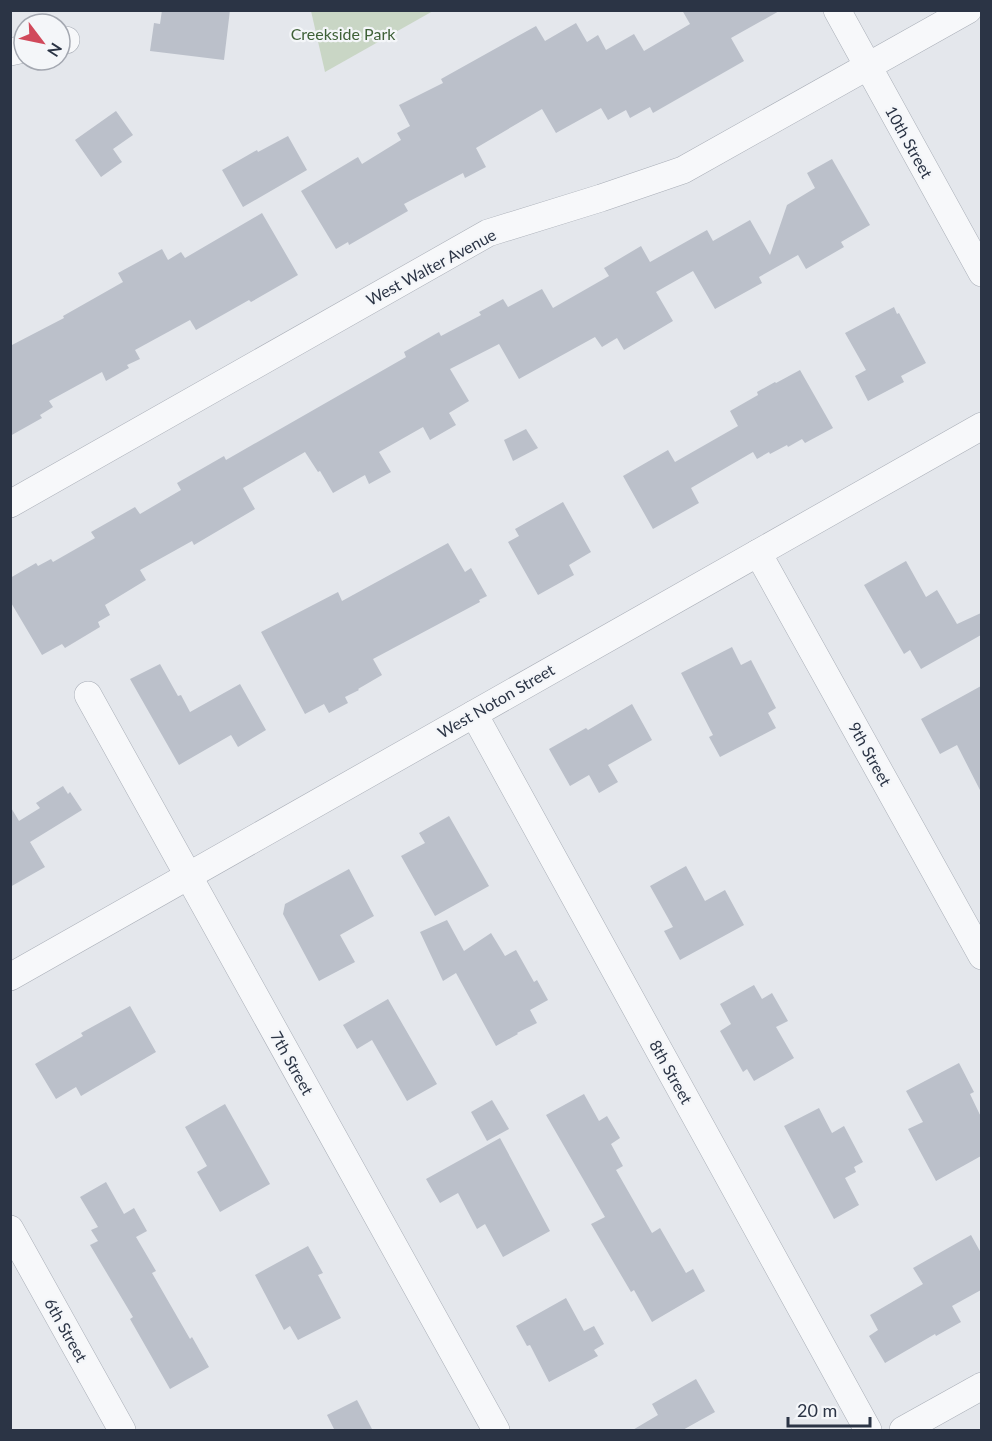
<svg xmlns="http://www.w3.org/2000/svg" width="992" height="1441" font-family="Lato,sans-serif">
  <style>
    .green { fill: #c9d6c5 }
    .building { fill: #bbc0ca }
    .lines { fill: none; stroke-linecap: round; stroke-linejoin: round }
    .minor-casing { stroke: #a9aeb7; stroke-width: 28 }
    .minor { stroke: #f7f8fa; stroke-width: 27 }
    .labels { text-anchor: middle; stroke-width: 4.5; stroke-linejoin: round; paint-order: stroke }
    .park-label { font-size: 16px; fill: #3f6138; stroke: #f4f6f9 }
    .street-label { font-size: 16px; fill: #2b3445; stroke: #f4f6f9 }
  </style>
  <rect width="100%" height="100%" fill="#e4e7ec"/>
  <path class="green" d="M311,11V10L433,11L325,72Z"/>
  <g class="building">
    <path d="M162,10H230L224,60L150,51L154,23L160,24Z"/>
    <path d="M682,10H781L731,38L744,61L653,113L650,107L630,118L626,110L608,120L601,108L556,133L542,109L476,148L486,167L465,178L463,173L404,204L408,211L349,245L348,242L336,249L301,191L358,157L362,164L401,140L397,133L410,126L399,105L443,83L441,79L536,26L545,41L576,23L587,42L598,35L606,50L634,34L644,51L690,24Z"/>
    <path d="M116,111L133,135L113,149L122,162L101,177L75,140Z"/>
    <path d="M288,136L307,170L243,207L222,170L257,150L258,152Z"/>
    <path d="M832,159L870,225L841,242L844,247L806,269L798,255L759,277L762,283L715,309L693,271L656,292L673,321L624,350L617,338L602,347L595,337L519,379L499,344L450,369L469,401L449,413L456,425L430,440L423,427L379,452L391,472L369,484L365,475L333,493L320,471L318,472L305,452L243,488L255,509L194,545L192,541L140,570L146,580L105,605L110,615L98,622L100,627L65,648L62,644L42,655L10,601V578L36,563L38,566L51,559L53,562L95,538L91,532L135,507L140,514L181,490L177,483L224,456L226,460L406,357L404,352L439,332L441,336L481,315L479,312L503,299L508,307L542,289L553,308L609,276L604,268L641,246L650,262L707,230L713,241L750,220L770,255L787,205L815,188L807,173Z"/>
    <path d="M262,213L298,275L251,302L249,300L196,330L190,320L135,350L140,359L127,365L129,368L106,381L102,372L49,401L53,407L40,415L42,418L10,436V346L64,318L63,316L123,282L118,273L162,249L168,260L181,252L185,258Z"/>
    <path d="M894,307L897,314L899,313L926,363L901,376L904,382L868,401L855,376L866,370L845,333Z"/>
    <path d="M800,370L833,428L805,443L802,439L788,447L787,445L770,454L769,452L757,459L753,452L691,488L699,503L653,529L623,476L668,450L675,462L738,426L730,411L758,395L757,392L775,382L776,383Z"/>
    <path d="M526,429L538,448L513,461L504,440Z"/>
    <path d="M563,502L591,552L569,565L574,575L538,595L508,542L519,536L515,529Z"/>
    <path d="M448,543L465,572L471,568L487,596L479,600L480,602L373,659L382,675L358,689L359,690L345,697L348,703L329,713L324,704L305,714L261,632L338,592L342,601Z"/>
    <path d="M906,561L926,597L937,590L957,624L981,613V635L921,669L910,650L904,654L864,585Z"/>
    <path d="M732,647L741,665L751,660L776,708L768,713L776,728L720,757L709,737L713,735L681,673Z"/>
    <path d="M160,664L178,696L181,695L190,712L240,684L266,730L238,747L231,735L179,765L130,679Z"/>
    <path d="M981,686V792L957,745L940,754L921,719Z"/>
    <path d="M632,704L652,740L608,765L618,782L599,793L589,775L570,786L549,749L586,728L588,730Z"/>
    <path d="M63,786L68,794L70,792L82,810L30,842L45,867L10,887V806L19,821L40,808L36,803Z"/>
    <path d="M449,816L489,886L435,916L401,856L425,843L419,833Z"/>
    <path d="M686,866L705,901L725,890L744,925L680,960L664,931L673,927L650,886Z"/>
    <path d="M349,869L374,916L340,935L355,962L319,981L283,914L285,904Z"/>
    <path d="M447,920L464,951L491,933L505,956L516,950L534,982L537,980L548,1000L530,1010L537,1023L517,1033L518,1034L496,1046L456,973L443,981L420,932Z"/>
    <path d="M754,985L762,999L772,993L788,1021L776,1027L794,1058L754,1081L747,1069L743,1072L720,1031L731,1024L720,1004Z"/>
    <path d="M388,999L437,1084L407,1101L372,1040L357,1049L343,1025Z"/>
    <path d="M130,1006L156,1052L81,1096L76,1087L56,1099L35,1064L83,1036L81,1033Z"/>
    <path d="M959,1063L974,1092L970,1094L981,1117V1156L936,1181L908,1129L923,1122L906,1091Z"/>
    <path d="M584,1094L599,1121L607,1116L620,1138L611,1144L623,1166L616,1170L652,1233L660,1228L686,1273L693,1269L705,1291L652,1322L634,1290L631,1292L591,1224L605,1217L546,1115Z"/>
    <path d="M492,1100L509,1129L487,1141L471,1112Z"/>
    <path d="M225,1104L270,1184L220,1212L197,1172L207,1166L185,1127Z"/>
    <path d="M819,1108L832,1133L844,1126L863,1162L854,1167L856,1172L845,1178L859,1205L834,1219L784,1126Z"/>
    <path d="M500,1138L550,1231L503,1257L485,1224L477,1229L458,1193L440,1203L426,1179Z"/>
    <path d="M106,1182L124,1214L134,1208L147,1231L136,1237L156,1271L152,1273L190,1339L192,1337L209,1367L170,1389L130,1319L133,1317L90,1245L98,1241L91,1230L98,1227L80,1197Z"/>
    <path d="M971,1235L981,1253V1290L952,1306L961,1322L936,1336L935,1334L885,1363L869,1336L878,1330L870,1315L923,1284L913,1268Z"/>
    <path d="M308,1246L323,1273L318,1275L341,1318L298,1340L290,1326L284,1330L255,1275Z"/>
    <path d="M566,1298L584,1331L594,1326L604,1344L594,1350L598,1356L549,1382L530,1345L527,1346L516,1326Z"/>
    <path d="M696,1379L715,1412L681,1431H631L658,1415L652,1404Z"/>
    <path d="M357,1400L373,1431H335L327,1415Z"/>
  </g>
  <g class="lines">
    <g class="minor-casing">
      <g id="minor">
        <path d="M837,10L982,273"/>
        <path d="M60,41L66,40"/>
        <path d="M10,52L24,49"/>
        <path d="M10,504L488,233L601,198L683,170L968,10"/>
        <path d="M758,553L982,956"/>
        <path d="M88,695L496,1430"/>
        <path d="M474,714L868,1430"/>
        <path d="M10,977L982,426"/>
        <path d="M10,1229L122,1430"/>
        <path d="M903,1430L982,1386"/>
      </g>
    </g>
    <use href="#minor" class="minor"/>
  </g>
  <g class="labels">
    <g class="park-label">
      <text x="343" y="40">Creekside Park</text>
    </g>
    <g class="street-label">
      <text transform="translate(909 142) rotate(61)" y="6">10th Street</text>
      <text transform="translate(431 267) rotate(-28)" y="6">West Walter Avenue</text>
      <text transform="translate(496 701) rotate(-30)" y="6">West Noton Street</text>
      <text transform="translate(870 754) rotate(61)" y="6">9th Street</text>
      <text transform="translate(292 1063) rotate(61)" y="6">7th Street</text>
      <text transform="translate(671 1072) rotate(61)" y="6">8th Street</text>
      <text transform="translate(66 1330) rotate(61)" y="6">6th Street</text>
    </g>
  </g>
  <rect width="992" height="1441" fill="none" stroke="#2b3445" stroke-width="24"/>
  <g transform="translate(42 42) rotate(122)"><circle r="28" fill="#f4f6f9" stroke="#a4a8b1" stroke-width="1.5"/>
  <path d="M0-4.5L10 22L0 15L-10 22Z" fill="#d1495b"/>
  <text y="-9" font-size="16" font-weight="bold" text-anchor="middle" fill="#2b3445">N</text>
  </g>
  <path d="M788 1417v9h82v-9" fill="none" stroke="#2b3445" stroke-width="3"/>
  <text x="797" y="1417" font-size="18" fill="#2b3445" stroke="#f4f6f9" stroke-width="4.5" paint-order="stroke">20 m</text>
</svg>
